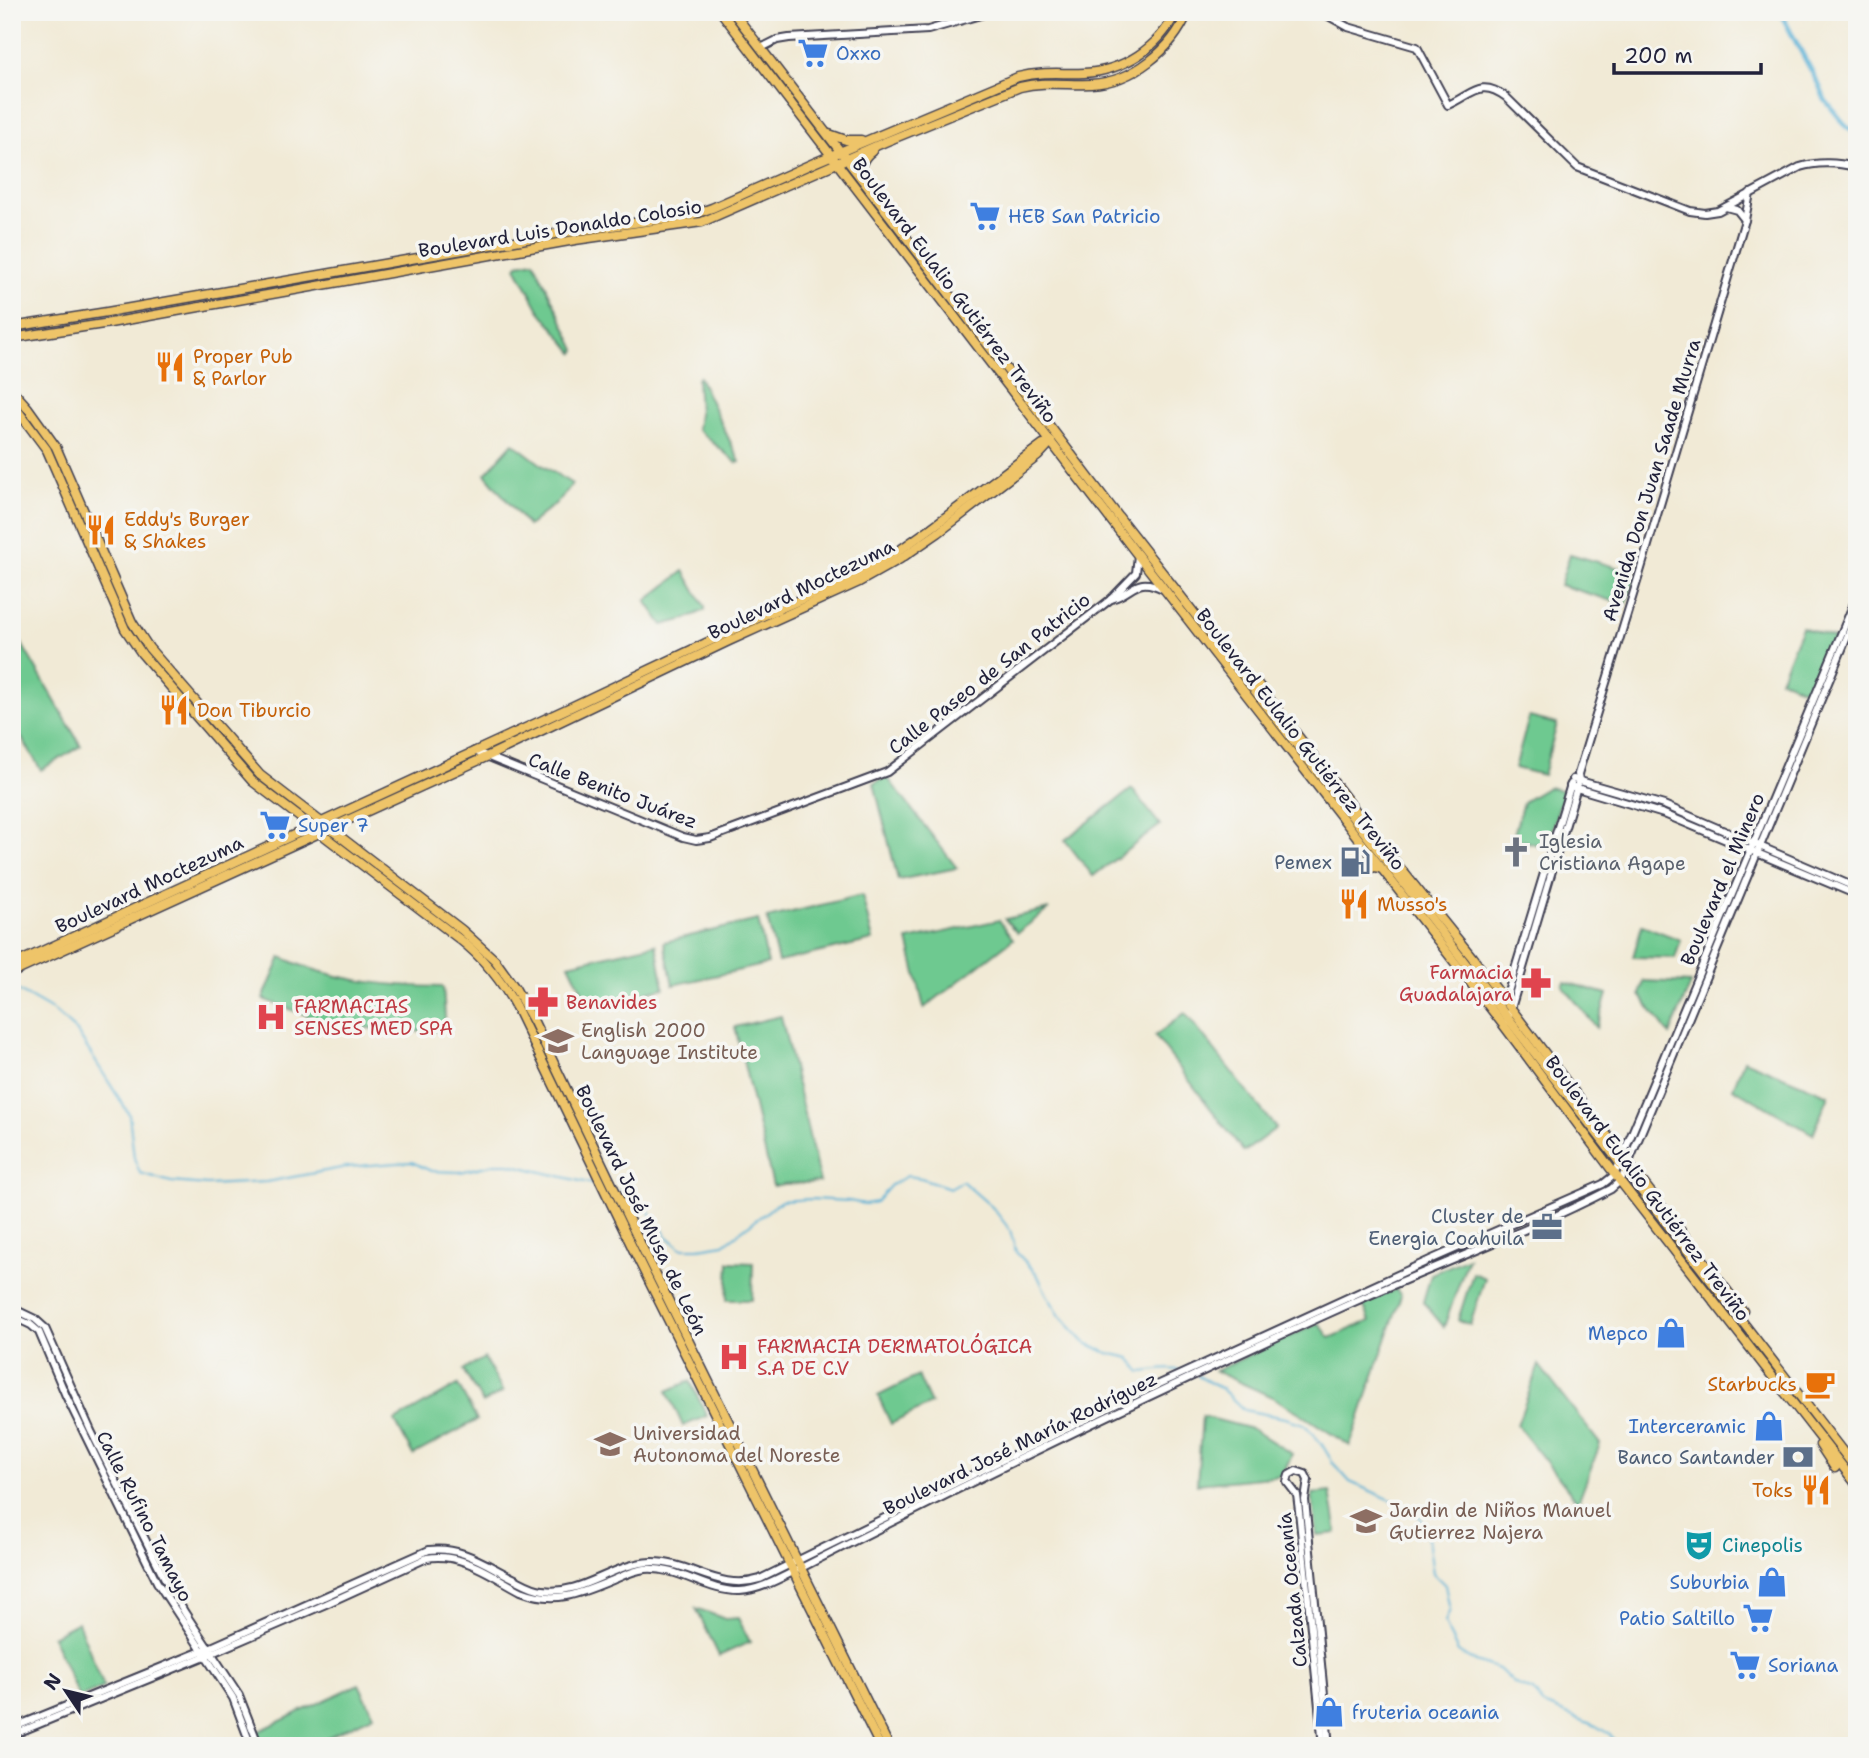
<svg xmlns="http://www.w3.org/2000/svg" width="1869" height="1758" font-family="'Shantell Sans',sans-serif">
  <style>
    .green { fill: #6ec990; stroke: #487666; stroke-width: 2 }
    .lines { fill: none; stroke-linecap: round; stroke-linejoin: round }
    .stream { stroke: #57b0d5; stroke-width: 2 }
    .canal { stroke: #57b0d5; stroke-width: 5 }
    .minor-casing { stroke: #414052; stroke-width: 10 }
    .major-casing { stroke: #414052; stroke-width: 11 }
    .minor { stroke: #fff; stroke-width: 6 }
    .major { stroke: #eec469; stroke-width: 8 }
    .labels { text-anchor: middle; stroke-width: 7; stroke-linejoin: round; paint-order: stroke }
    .shop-label { font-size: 19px; fill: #366cbe; stroke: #f6f6f2; text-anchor: start }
    .street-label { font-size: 19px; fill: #22223b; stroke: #f6f6f2 }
    .food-label { font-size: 19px; fill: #c56008; stroke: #f6f6f2; text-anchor: start }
    .worship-label { font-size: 19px; fill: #5b616d; stroke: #f6f6f2; text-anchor: start }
    .service-label { font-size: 19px; fill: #4e5e75; stroke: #f6f6f2; text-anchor: end }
    .health-label { font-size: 19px; fill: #be3a42; stroke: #f6f6f2; text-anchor: start }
    .education-label { font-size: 19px; fill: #785e54; stroke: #f6f6f2; text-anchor: start }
    .culture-label { font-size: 19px; fill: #0d838f; stroke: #f6f6f2; text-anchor: start }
  </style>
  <rect width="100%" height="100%" fill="#f6f6f2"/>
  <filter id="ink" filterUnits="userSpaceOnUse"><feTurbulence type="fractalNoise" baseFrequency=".0143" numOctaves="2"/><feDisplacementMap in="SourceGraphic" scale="14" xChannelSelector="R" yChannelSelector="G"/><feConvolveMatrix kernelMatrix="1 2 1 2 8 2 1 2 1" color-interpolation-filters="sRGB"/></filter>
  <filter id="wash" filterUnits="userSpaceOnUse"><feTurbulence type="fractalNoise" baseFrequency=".00686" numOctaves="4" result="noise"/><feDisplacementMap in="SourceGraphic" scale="28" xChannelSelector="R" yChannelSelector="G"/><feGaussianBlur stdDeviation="1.57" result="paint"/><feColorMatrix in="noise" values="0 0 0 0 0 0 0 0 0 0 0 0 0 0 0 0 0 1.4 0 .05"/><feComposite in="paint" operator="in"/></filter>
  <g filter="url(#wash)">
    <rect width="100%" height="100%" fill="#f1ead6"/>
    <g class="green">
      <path d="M534,261L576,350L574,353L539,310L516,267L518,264Z"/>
      <path d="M699,377L740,462L737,463L697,429L699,414L697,378Z"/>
      <path d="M513,443L542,465L572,484L561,499L528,526L485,474Z"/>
      <path d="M1570,554L1636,573L1626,605L1560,585Z"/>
      <path d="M684,571L705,607V610L686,619L663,625L646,601Z"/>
      <path d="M12,627L81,746L41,770L12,722Z"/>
      <path d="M1802,627L1835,639L1813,693L1780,679Z"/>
      <path d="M1529,717L1557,724L1543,775L1515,768Z"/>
      <path d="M887,777L957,868L898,880L874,783Z"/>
      <path d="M1548,787L1564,791L1546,847L1513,838L1523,802Z"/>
      <path d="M1132,789L1160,825L1093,876L1065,840Z"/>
      <path d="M862,895L873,940L778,962L767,918Z"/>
      <path d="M1049,909L1017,933L1005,919Z"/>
      <path d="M758,920L768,964L673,985L664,942Z"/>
      <path d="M999,920L1013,939L924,1008L908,940Z"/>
      <path d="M1642,925L1681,940L1675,958L1633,957Z"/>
      <path d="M656,944L664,988L589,1005L569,964Z"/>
      <path d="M281,957C333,981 387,986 443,987L446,1031C404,1032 365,1030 325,1021C304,1016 283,1006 263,999Z"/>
      <path d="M1644,981L1691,983L1670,1035L1640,995Z"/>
      <path d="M1565,982L1607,994L1597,1028L1563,986Z"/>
      <path d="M1185,1013L1276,1128L1244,1152L1155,1036Z"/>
      <path d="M781,1016L820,1182L783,1184L773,1186L735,1027Z"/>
      <path d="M1744,1060L1829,1095L1813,1134L1733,1088Z"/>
      <path d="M1468,1258L1444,1327L1423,1302L1431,1274Z"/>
      <path d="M729,1262L753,1263L752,1300H727Z"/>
      <path d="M1473,1273L1485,1278L1470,1325L1458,1320Z"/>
      <path d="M1396,1289L1401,1296L1350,1446L1298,1412L1272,1397L1215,1371L1319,1323L1330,1338L1370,1321L1363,1304Z"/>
      <path d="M484,1358L503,1392L483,1403L463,1370Z"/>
      <path d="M1539,1365L1600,1444L1578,1502L1517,1425Z"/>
      <path d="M918,1376L931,1404L891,1424L878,1396Z"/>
      <path d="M690,1381L707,1416L683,1426L667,1391Z"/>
      <path d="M458,1385L477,1420L413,1455L395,1421Z"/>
      <path d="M1202,1416L1252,1429L1292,1454L1282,1476L1197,1484Z"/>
      <path d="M1330,1492L1337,1533L1317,1535L1312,1494Z"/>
      <path d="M696,1608L725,1619L738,1618L750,1642L719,1656Z"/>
      <path d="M78,1622L104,1687L79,1698L52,1636Z"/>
      <path d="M359,1684L374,1715L310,1746H262L257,1732Z"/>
    </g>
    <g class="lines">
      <g class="stream">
        <path d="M12,987L54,1011L77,1032L129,1114L134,1158L140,1173L171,1182L207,1185L266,1182L347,1167L383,1164L412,1162L431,1171L460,1172L495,1164H509L597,1185"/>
        <path d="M620,1190L627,1192L648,1210L667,1236L681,1248H699L724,1244L781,1201L811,1199L849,1201L865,1204L876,1202L891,1185L907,1176L921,1178L950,1188L962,1181L993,1208L1010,1230L1016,1252L1037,1274L1046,1293L1060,1316L1084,1342L1108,1353L1130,1358L1141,1372C1157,1371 1167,1367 1183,1371"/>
        <path d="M1198,1376L1222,1389L1244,1410L1285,1418L1304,1424L1321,1443L1333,1463L1350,1482L1405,1506L1421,1518L1428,1539L1433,1573L1445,1585L1450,1610L1445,1622L1450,1636L1458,1652L1469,1659L1499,1669L1515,1684L1533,1691L1544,1705L1596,1726L1609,1734L1619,1746"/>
      </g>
      <path class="canal" d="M1780,12L1819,85L1825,100L1846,126L1857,133"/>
    </g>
  </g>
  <g filter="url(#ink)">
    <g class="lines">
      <g class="minor-casing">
        <g id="minor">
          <path d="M1321,12L1348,27L1417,47L1448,105C1473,94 1480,78 1506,97L1577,167L1690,211L1705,213L1718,211L1800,167C1819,161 1837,163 1857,167"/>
          <path d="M761,48L777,40L789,38L928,30L991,12"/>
          <path d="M1726,207L1737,210L1745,220"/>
          <path d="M1111,599C1134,593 1135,575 1163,589"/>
          <path d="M474,751L683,837L696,840L710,838L887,772L1111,599L1136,573L1138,555"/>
          <path d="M1573,779L1664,805L1857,888"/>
          <path d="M1570,786L1664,814L1857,895"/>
          <path d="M1505,1002L1571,784"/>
          <path d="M1507,1022L1579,780L1578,774L1640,572L1745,220L1750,193"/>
          <path d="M12,1308L35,1319L45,1328L91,1431L165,1579L185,1613L239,1695L259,1746"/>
          <path d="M12,1316L31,1325L39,1332L66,1396L157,1582L233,1698L251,1746"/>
          <path d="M12,1728L209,1648L429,1550C461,1546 485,1564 513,1578C523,1583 532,1589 543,1590C582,1596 613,1563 651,1562C690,1561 719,1592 760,1579L1131,1397L1430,1260L1603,1184L1612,1177L1617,1169L1857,596"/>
          <path d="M12,1735L205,1656L326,1604L427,1558C462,1552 492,1576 521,1591C557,1605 581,1593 615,1579C624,1575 635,1570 645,1569C678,1566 707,1592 740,1591C761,1590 782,1577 801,1568C983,1475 1167,1386 1354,1302C1439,1264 1528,1232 1611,1189L1620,1181L1623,1176L1857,613"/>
          <path d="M1323,1746L1299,1511L1297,1495L1287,1482L1289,1475L1296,1471L1305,1474L1308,1480L1305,1500L1329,1746"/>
        </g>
      </g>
      <g class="major-casing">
        <g id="major">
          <path d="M721,12L1133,549L1505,1027L1620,1181L1857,1485"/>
          <path d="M733,12L900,229L1118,516L1252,687L1857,1470"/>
          <path d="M829,134L846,140H861"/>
          <path d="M865,179C861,167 860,160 872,151"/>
          <path d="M12,327L107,312L561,233L692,215L712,208L816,162L1018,77C1042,71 1061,74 1084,73C1123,71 1159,48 1176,12"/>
          <path d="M12,338L110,323L575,240L702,222L885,142L1020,87C1044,81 1067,85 1091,84C1133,82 1172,50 1188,12"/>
          <path d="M12,390L28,408L56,447L132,622L149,648L260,775L462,930L495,960L515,988L534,1022L643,1249L889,1746"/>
          <path d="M12,403L47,450L125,629L142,654L252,781L458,938C484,958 503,982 518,1011L635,1253L880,1746"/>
          <path d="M1252,687L1257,683L1393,859L1472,957L1628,1163L1743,1311"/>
          <path d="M1356,873L1375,867L1382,869"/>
          <path d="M12,965L571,707L765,615L853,577L897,552L931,528L1043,444L1050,442"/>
          <path d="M12,973L486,757L729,641L859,582L900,559L938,533L1038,456L1051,442"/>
          <path d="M1820,1445L1835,1468"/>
        </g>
      </g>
      <use href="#minor" class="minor"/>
      <use href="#major" class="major"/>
    </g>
  </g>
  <defs>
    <g id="supermarket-bare" transform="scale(2.415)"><path d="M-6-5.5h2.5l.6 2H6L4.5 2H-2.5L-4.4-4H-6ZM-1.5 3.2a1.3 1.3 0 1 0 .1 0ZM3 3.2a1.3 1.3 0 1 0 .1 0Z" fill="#3f7fe0" stroke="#f6f6f2" stroke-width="2.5" paint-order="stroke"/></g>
    <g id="restaurant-bare" transform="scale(2.415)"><path d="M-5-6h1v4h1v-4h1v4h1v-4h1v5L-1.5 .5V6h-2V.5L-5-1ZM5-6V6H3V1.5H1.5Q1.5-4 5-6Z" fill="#e8710a" stroke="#f6f6f2" stroke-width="2.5" paint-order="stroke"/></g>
    <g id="church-bare" transform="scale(2.415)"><path d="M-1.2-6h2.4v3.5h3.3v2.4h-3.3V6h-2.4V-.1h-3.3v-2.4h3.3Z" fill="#6b7280" stroke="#f6f6f2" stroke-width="2.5" paint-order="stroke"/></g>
    <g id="fuel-bare" transform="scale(2.415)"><path d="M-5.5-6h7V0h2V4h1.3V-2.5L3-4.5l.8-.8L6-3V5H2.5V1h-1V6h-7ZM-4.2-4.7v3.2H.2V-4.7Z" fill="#5c6f8a" stroke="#f6f6f2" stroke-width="2.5" paint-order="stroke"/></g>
    <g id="pharmacy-bare" transform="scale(2.415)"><path d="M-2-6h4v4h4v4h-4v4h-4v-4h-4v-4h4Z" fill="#e0444e" stroke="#f6f6f2" stroke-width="2.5" paint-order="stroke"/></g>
    <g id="hospital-bare" transform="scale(2.415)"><path d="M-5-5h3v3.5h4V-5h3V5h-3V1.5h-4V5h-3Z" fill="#e0444e" stroke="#f6f6f2" stroke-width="2.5" paint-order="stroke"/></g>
    <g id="school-bare" transform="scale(2.415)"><path d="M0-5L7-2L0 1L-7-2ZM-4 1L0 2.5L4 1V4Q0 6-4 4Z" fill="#8d6e63" stroke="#f6f6f2" stroke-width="2.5" paint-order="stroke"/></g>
    <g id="office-bare" transform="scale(2.415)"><path d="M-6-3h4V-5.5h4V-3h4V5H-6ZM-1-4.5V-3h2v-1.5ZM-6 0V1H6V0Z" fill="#5c6f8a" stroke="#f6f6f2" stroke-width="2.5" paint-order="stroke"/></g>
    <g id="shop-bare" transform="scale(2.415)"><path d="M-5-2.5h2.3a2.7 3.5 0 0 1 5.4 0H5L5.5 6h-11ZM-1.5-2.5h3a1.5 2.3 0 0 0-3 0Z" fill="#3f7fe0" stroke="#f6f6f2" stroke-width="2.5" paint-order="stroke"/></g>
    <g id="cafe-bare" transform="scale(2.415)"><path d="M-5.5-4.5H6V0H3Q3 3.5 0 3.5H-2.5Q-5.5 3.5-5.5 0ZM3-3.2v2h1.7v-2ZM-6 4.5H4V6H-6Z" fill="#e8710a" stroke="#f6f6f2" stroke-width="2.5" paint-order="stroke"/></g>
    <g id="university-bare" transform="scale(2.415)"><path d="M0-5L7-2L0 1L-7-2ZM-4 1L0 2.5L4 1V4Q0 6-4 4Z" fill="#8d6e63" stroke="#f6f6f2" stroke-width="2.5" paint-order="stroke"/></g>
    <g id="bank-bare" transform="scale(2.415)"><path d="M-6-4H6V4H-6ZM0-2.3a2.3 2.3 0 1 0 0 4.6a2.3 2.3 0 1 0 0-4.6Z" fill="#5c6f8a" stroke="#f6f6f2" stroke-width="2.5" paint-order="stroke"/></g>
    <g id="theatre-bare" transform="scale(2.415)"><path d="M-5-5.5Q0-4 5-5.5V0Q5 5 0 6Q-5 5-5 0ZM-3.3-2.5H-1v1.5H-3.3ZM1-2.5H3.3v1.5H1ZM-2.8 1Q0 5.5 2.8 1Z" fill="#0f9aa8" stroke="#f6f6f2" stroke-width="2.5" paint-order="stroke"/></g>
  </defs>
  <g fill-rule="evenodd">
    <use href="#supermarket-bare" x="813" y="53"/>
    <use href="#supermarket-bare" x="985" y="216"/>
    <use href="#restaurant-bare" x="170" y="367"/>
    <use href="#restaurant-bare" x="101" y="530"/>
    <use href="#restaurant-bare" x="174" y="710"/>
    <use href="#supermarket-bare" x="275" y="825"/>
    <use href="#church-bare" x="1516" y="852"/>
    <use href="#fuel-bare" x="1355" y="862"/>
    <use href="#restaurant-bare" x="1354" y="904"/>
    <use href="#pharmacy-bare" x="1536" y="983"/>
    <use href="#pharmacy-bare" x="543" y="1002"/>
    <use href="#hospital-bare" x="271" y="1017"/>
    <use href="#school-bare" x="558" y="1041"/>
    <use href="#office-bare" x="1547" y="1227"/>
    <use href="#shop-bare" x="1671" y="1333"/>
    <use href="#hospital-bare" x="734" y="1357"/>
    <use href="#cafe-bare" x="1820" y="1384"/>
    <use href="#shop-bare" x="1769" y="1426"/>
    <use href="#university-bare" x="610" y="1444"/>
    <use href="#bank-bare" x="1798" y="1457"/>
    <use href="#restaurant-bare" x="1816" y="1490"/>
    <use href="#school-bare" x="1366" y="1521"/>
    <use href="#theatre-bare" x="1699" y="1545"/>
    <use href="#shop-bare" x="1772" y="1582"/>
    <use href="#supermarket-bare" x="1758" y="1618"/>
    <use href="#supermarket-bare" x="1745" y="1665"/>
    <use href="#shop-bare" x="1329" y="1712"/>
  </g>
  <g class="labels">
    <g class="shop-label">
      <text x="836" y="60">Oxxo</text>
      <text x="1008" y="223">HEB San Patricio</text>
      <text x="298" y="832">Super 7</text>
      <text x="1648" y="1340" text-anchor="end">Mepco</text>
      <text x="1746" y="1433" text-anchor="end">Interceramic</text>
      <text x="1749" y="1589" text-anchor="end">Suburbia</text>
      <text x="1735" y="1625" text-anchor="end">Patio Saltillo</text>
      <text x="1768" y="1672">Soriana</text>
      <text x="1352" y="1719">fruteria oceania</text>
    </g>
    <g class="street-label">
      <text transform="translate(560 228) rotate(-9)" y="7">Boulevard Luis Donaldo Colosio</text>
      <text transform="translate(955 290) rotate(53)" y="7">Boulevard Eulalio Gutiérrez Treviño</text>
      <text transform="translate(1651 480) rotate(-73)" y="7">Avenida Don Juan Saade Murra</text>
      <text transform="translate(801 589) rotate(-26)" y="7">Boulevard Moctezuma</text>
      <text transform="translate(989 673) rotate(-38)" y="7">Calle Paseo de San Patricio</text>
      <text transform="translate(1301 739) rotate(52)" y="7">Boulevard Eulalio Gutiérrez Treviño</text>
      <text transform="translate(613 790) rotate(21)" y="7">Calle Benito Juárez</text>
      <text transform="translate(1722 879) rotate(-67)" y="7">Boulevard el Minero</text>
      <text transform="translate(149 884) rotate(-25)" y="7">Boulevard Moctezuma</text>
      <text transform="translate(1648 1188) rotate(53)" y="7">Boulevard Eulalio Gutiérrez Treviño</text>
      <text transform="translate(642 1210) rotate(64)" y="7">Boulevard José Musa de León</text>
      <text transform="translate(1020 1443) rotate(-26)" y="7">Boulevard José María Rodríguez</text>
      <text transform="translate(145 1516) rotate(63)" y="7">Calle Rufino Tamayo</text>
      <text transform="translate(1292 1590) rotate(-96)" y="7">Calzada Oceanía</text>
    </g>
    <g class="food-label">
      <text x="193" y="363">Proper Pub<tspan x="193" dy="22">&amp; Parlor</tspan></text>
      <text x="124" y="526">Eddy's Burger<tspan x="124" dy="22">&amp; Shakes</tspan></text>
      <text x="197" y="717">Don Tiburcio</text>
      <text x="1377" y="911">Musso's</text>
      <text x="1797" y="1391" text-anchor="end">Starbucks</text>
      <text x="1793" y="1497" text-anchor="end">Toks</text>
    </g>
    <g class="worship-label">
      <text x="1539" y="848">Iglesia<tspan x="1539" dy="22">Cristiana Agape</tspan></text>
    </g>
    <g class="service-label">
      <text x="1332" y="869">Pemex</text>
      <text x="1524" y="1223">Cluster de<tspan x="1524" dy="22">Energia Coahuila</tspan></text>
      <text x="1775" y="1464">Banco Santander</text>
    </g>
    <g class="health-label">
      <text x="1513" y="979" text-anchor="end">Farmacia<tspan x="1513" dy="22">Guadalajara</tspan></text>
      <text x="566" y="1009">Benavides</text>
      <text x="294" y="1013">FARMACIAS<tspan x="294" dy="22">SENSES MED SPA</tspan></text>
      <text x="757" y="1353">FARMACIA DERMATOLÓGICA<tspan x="757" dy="22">S.A DE C.V</tspan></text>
    </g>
    <g class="education-label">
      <text x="581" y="1037">English 2000<tspan x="581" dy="22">Language Institute</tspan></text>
      <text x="633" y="1440">Universidad<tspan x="633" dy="22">Autonoma del Noreste</tspan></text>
      <text x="1389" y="1517">Jardin de Niños Manuel<tspan x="1389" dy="22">Gutierrez Najera</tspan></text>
    </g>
    <g class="culture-label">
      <text x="1722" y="1552">Cinepolis</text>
    </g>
  </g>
  <rect width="1869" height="1758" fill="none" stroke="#f6f6f2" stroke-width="42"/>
  <g transform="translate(66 1691) rotate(305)" stroke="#f6f6f2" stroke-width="5" paint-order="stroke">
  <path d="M0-5L12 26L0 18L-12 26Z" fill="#22223b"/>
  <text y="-10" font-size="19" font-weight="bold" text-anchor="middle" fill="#22223b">N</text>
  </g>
  <path d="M1614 63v10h147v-10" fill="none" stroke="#22223b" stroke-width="3.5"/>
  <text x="1624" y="63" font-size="21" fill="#22223b" stroke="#f6f6f2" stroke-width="5" paint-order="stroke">200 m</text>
</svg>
